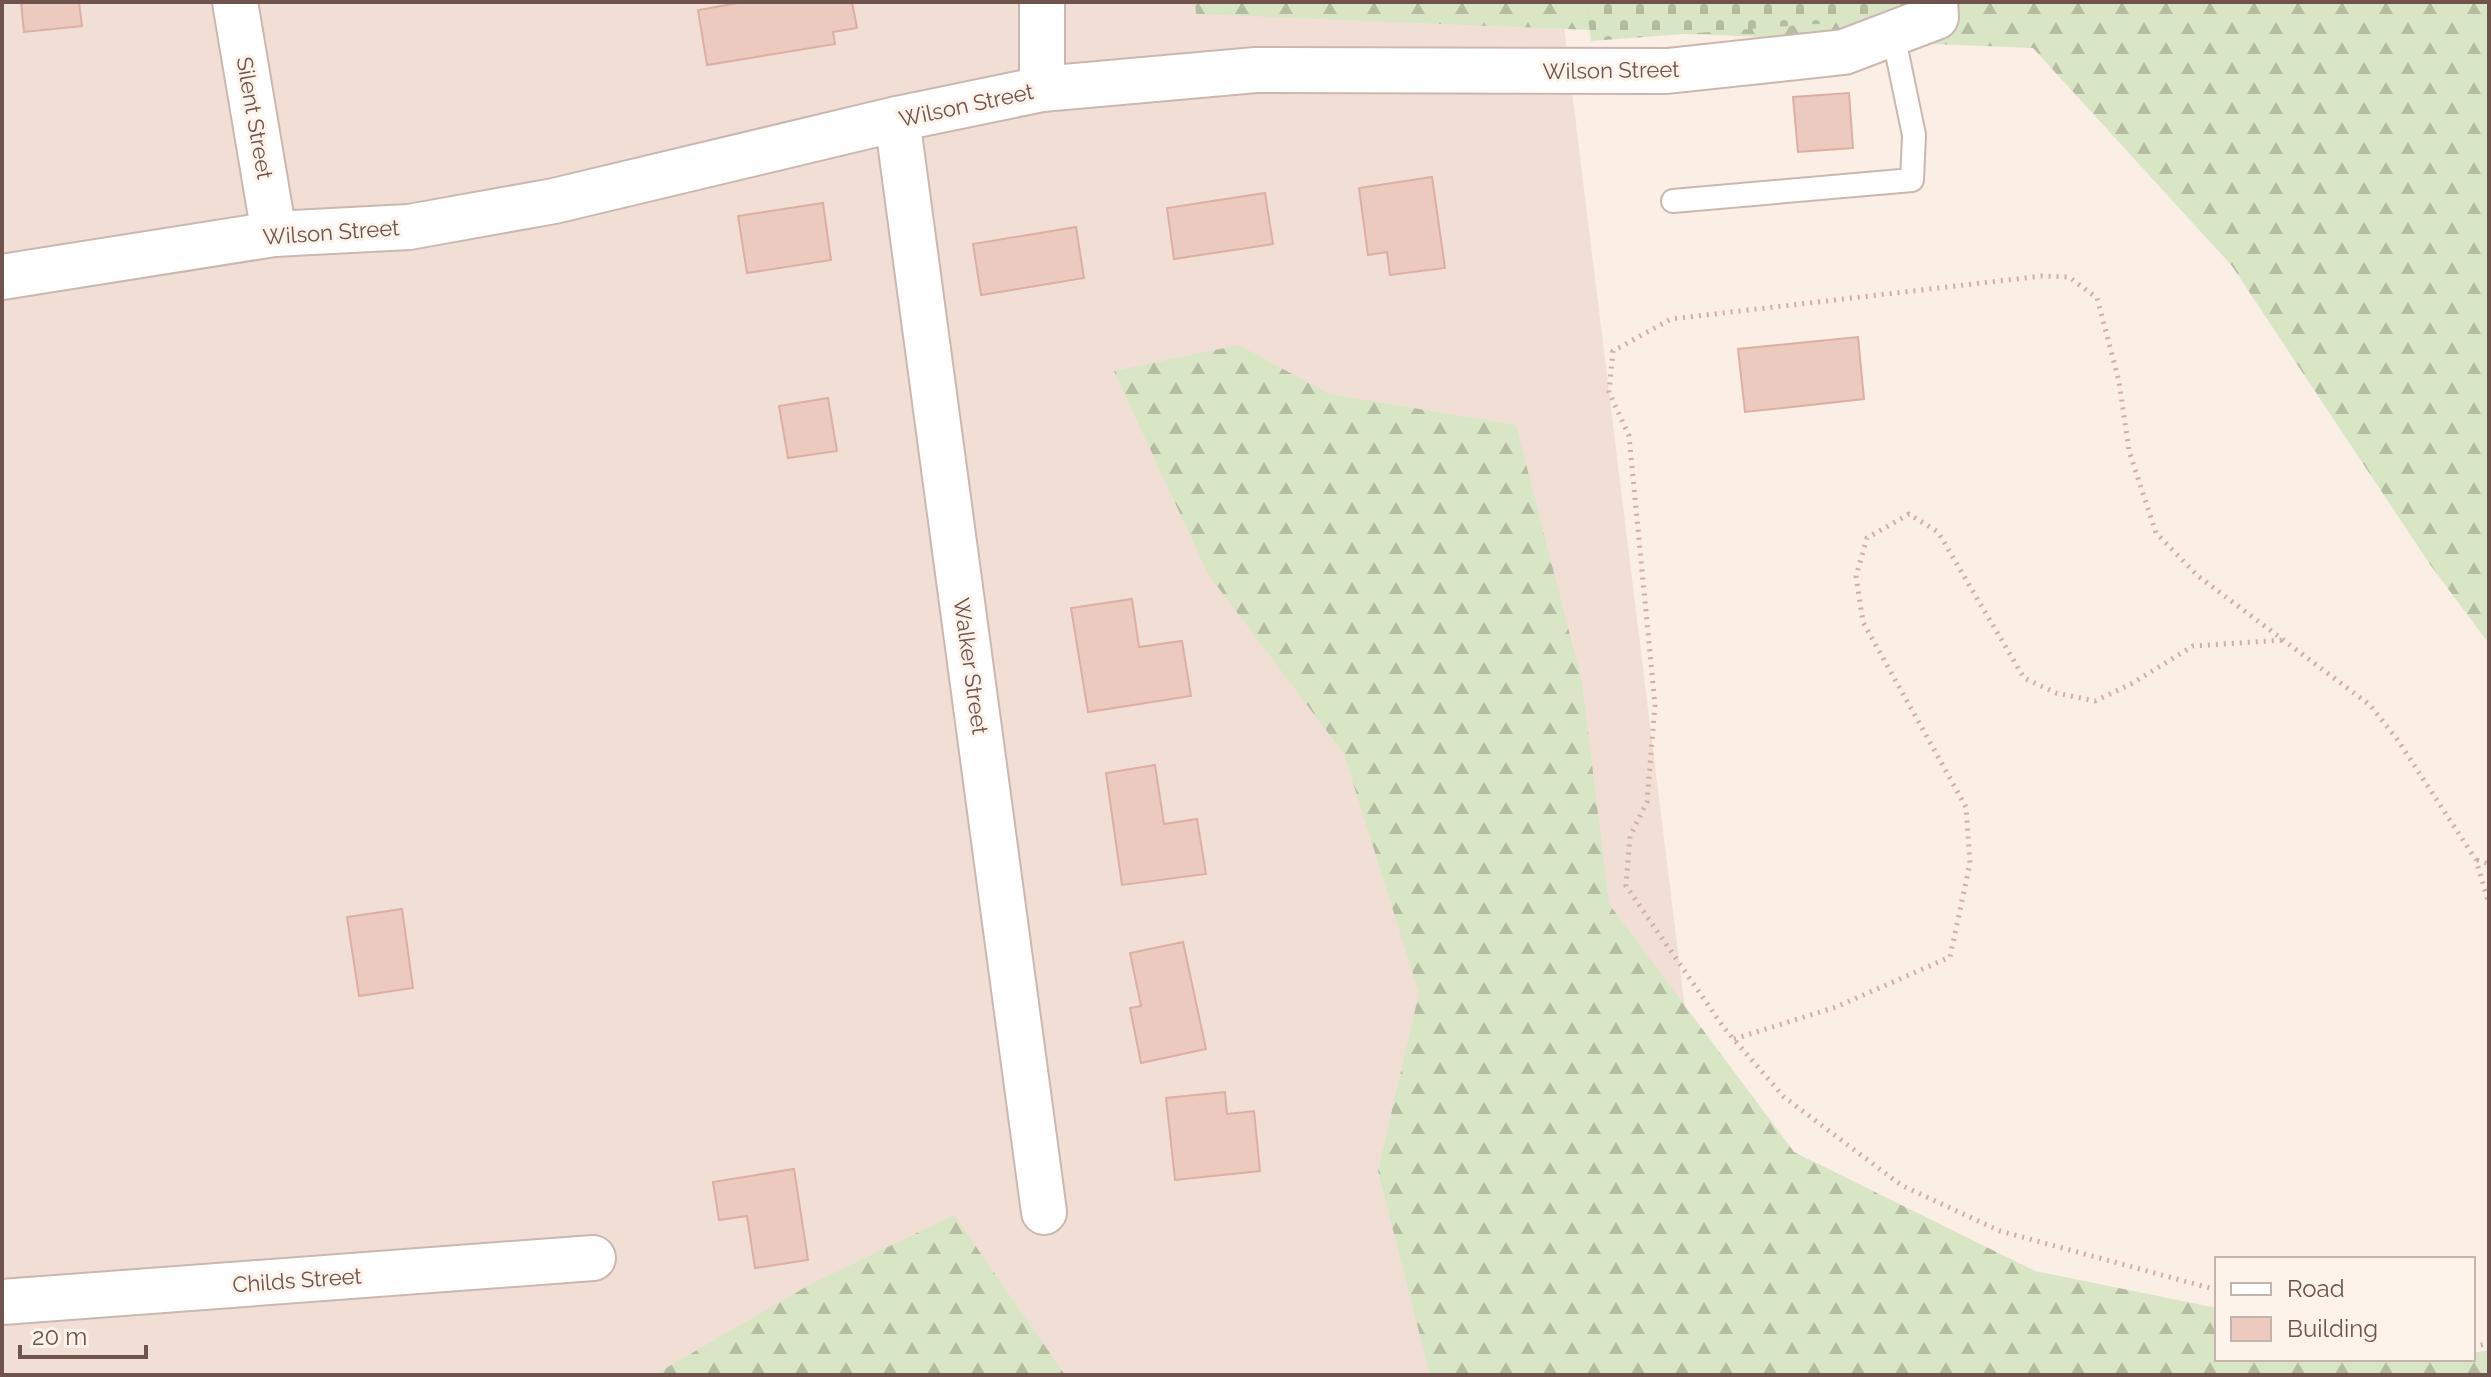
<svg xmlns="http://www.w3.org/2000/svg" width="2491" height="1377" font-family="Raleway,sans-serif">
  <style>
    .residential { fill: #f1dfd5 }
    .forest { fill: url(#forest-firs) }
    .cemetery { fill: url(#cemetery-stones) }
    .building { fill: #edcac0; stroke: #ddaea2; stroke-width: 2 }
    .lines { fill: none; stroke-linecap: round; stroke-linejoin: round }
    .lane-casing { stroke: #ccb7b0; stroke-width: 26 }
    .street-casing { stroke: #ccb7b0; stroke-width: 48 }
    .path { stroke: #d1ada3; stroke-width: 5; stroke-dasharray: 2 6; stroke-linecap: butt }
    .lane { stroke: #fff; stroke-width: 22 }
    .street { stroke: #fff; stroke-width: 44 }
    .labels { text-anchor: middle; stroke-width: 6; stroke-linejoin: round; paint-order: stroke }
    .street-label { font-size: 22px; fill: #70534d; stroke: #fdf3eb }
  </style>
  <defs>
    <pattern id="forest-firs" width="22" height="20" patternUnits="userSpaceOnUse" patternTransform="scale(2)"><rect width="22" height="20" fill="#d8e6c5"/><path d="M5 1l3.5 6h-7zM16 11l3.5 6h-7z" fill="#b4bda2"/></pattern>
    <pattern id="cemetery-stones" width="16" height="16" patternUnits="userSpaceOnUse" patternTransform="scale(2)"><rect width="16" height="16" fill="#d8e6c5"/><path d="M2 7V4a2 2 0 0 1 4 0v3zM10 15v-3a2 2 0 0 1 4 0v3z" fill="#b4bda2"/></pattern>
  </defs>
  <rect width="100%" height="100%" fill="#faeee5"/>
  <path class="residential" d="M2,2H1561L1730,1375H2Z"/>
  <g class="forest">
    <path d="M1195,2H2489V644L2429,563L2232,266L2033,48L1196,14Z"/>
    <path d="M1239,345L1329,394L1516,425L1582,682L1609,904L1794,1152L2035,1271L2217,1308V1359H2473V1353L2489,1350V1375H1430L1378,1171L1419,993L1344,754L1208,574L1114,371Z"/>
    <path d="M954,1215L1065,1375H654L811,1284Z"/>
  </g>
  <path class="cemetery" d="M1586,2H1882L1871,14L1829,23L1591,41Z"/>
  <g class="building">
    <path d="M21,2H79L82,26L24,32Z"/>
    <path d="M744,2H852L857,28L833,32L835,44L707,65L698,10Z"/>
    <path d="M1849,93L1853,148L1798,152L1793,97Z"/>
    <path d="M1432,177L1445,268L1390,275L1387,252L1368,255L1359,188Z"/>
    <path d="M1265,193L1273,244L1174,259L1167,208Z"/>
    <path d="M823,203L831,260L747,273L738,216Z"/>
    <path d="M1076,227L1084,278L981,295L973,244Z"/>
    <path d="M1858,337L1864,399L1745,412L1738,349Z"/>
    <path d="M828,398L837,451L788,458L779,406Z"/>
    <path d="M1132,599L1139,647L1182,641L1191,696L1088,712L1071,608Z"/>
    <path d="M1155,765L1164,824L1197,819L1206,874L1122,885L1106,773Z"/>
    <path d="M402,909L413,988L359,996L347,917Z"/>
    <path d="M1183,942L1206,1049L1141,1063L1130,1008L1141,1006L1130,953Z"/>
    <path d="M1225,1092L1227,1114L1254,1111L1260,1171L1175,1180L1166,1098Z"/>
    <path d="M794,1169L808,1260L755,1268L747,1216L719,1220L713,1182Z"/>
  </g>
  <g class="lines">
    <g class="lane-casing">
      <path id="lane" d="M1673,201L1912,180L1914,135L1893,34"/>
    </g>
    <g class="street-casing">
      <g id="street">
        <path d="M235,2L274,234"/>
        <path d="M1042,2V89"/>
        <path d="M897,119L1044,1212"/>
        <path d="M2,277L274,234L409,227L554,201L897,119L1042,89L1256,70L1667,71L1844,52L1936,17L1935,2"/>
        <path d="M2,1302L593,1258"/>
      </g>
    </g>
    <g class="path">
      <path d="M2477,860L2489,864"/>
      <path d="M1734,1039L1836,1007L1950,957L1970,863L1966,807L1863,622L1856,576L1867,538L1909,514L1938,532L2024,678L2056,693L2095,701L2131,684L2193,646L2284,640"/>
      <path d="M2217,1290L2000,1231L1901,1185L1784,1097L1724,1028L1626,886L1630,836L1647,802L1655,705L1629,436L1609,392L1613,351L1671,319L2042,276L2069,277L2097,298L2119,381L2129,451L2156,533L2198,576L2370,705L2397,739L2476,860L2489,904"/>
      <path d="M2473,1347L2489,1343"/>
    </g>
    <use href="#lane" class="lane"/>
    <use href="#street" class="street"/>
  </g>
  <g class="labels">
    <g class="street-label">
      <text transform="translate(1611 70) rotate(-1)" y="8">Wilson Street</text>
      <text transform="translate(966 105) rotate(-12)" y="8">Wilson Street</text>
      <text transform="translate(255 118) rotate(80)" y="8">Silent Street</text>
      <text transform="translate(331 232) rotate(-4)" y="8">Wilson Street</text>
      <text transform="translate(971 666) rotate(82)" y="8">Walker Street</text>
      <text transform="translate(297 1280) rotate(-4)" y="8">Childs Street</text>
    </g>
  </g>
  <rect width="2491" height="1377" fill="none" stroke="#70534d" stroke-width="8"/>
  <rect x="2215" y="1257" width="260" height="104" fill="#fdf3eb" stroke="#c5b3ac" stroke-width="2"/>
  <rect x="2231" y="1283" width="40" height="12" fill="#ffffff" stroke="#c5b3ac" stroke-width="2"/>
  <text x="2287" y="1297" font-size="24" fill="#70534d">Road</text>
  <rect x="2231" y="1317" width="40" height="24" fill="#edcac0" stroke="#c5b3ac" stroke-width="2"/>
  <text x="2287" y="1337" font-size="24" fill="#70534d">Building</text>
  <path d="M20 1345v12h126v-12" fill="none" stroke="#70534d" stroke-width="4"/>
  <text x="32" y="1345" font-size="24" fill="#70534d" stroke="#fdf3eb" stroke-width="6" paint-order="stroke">20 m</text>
</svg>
